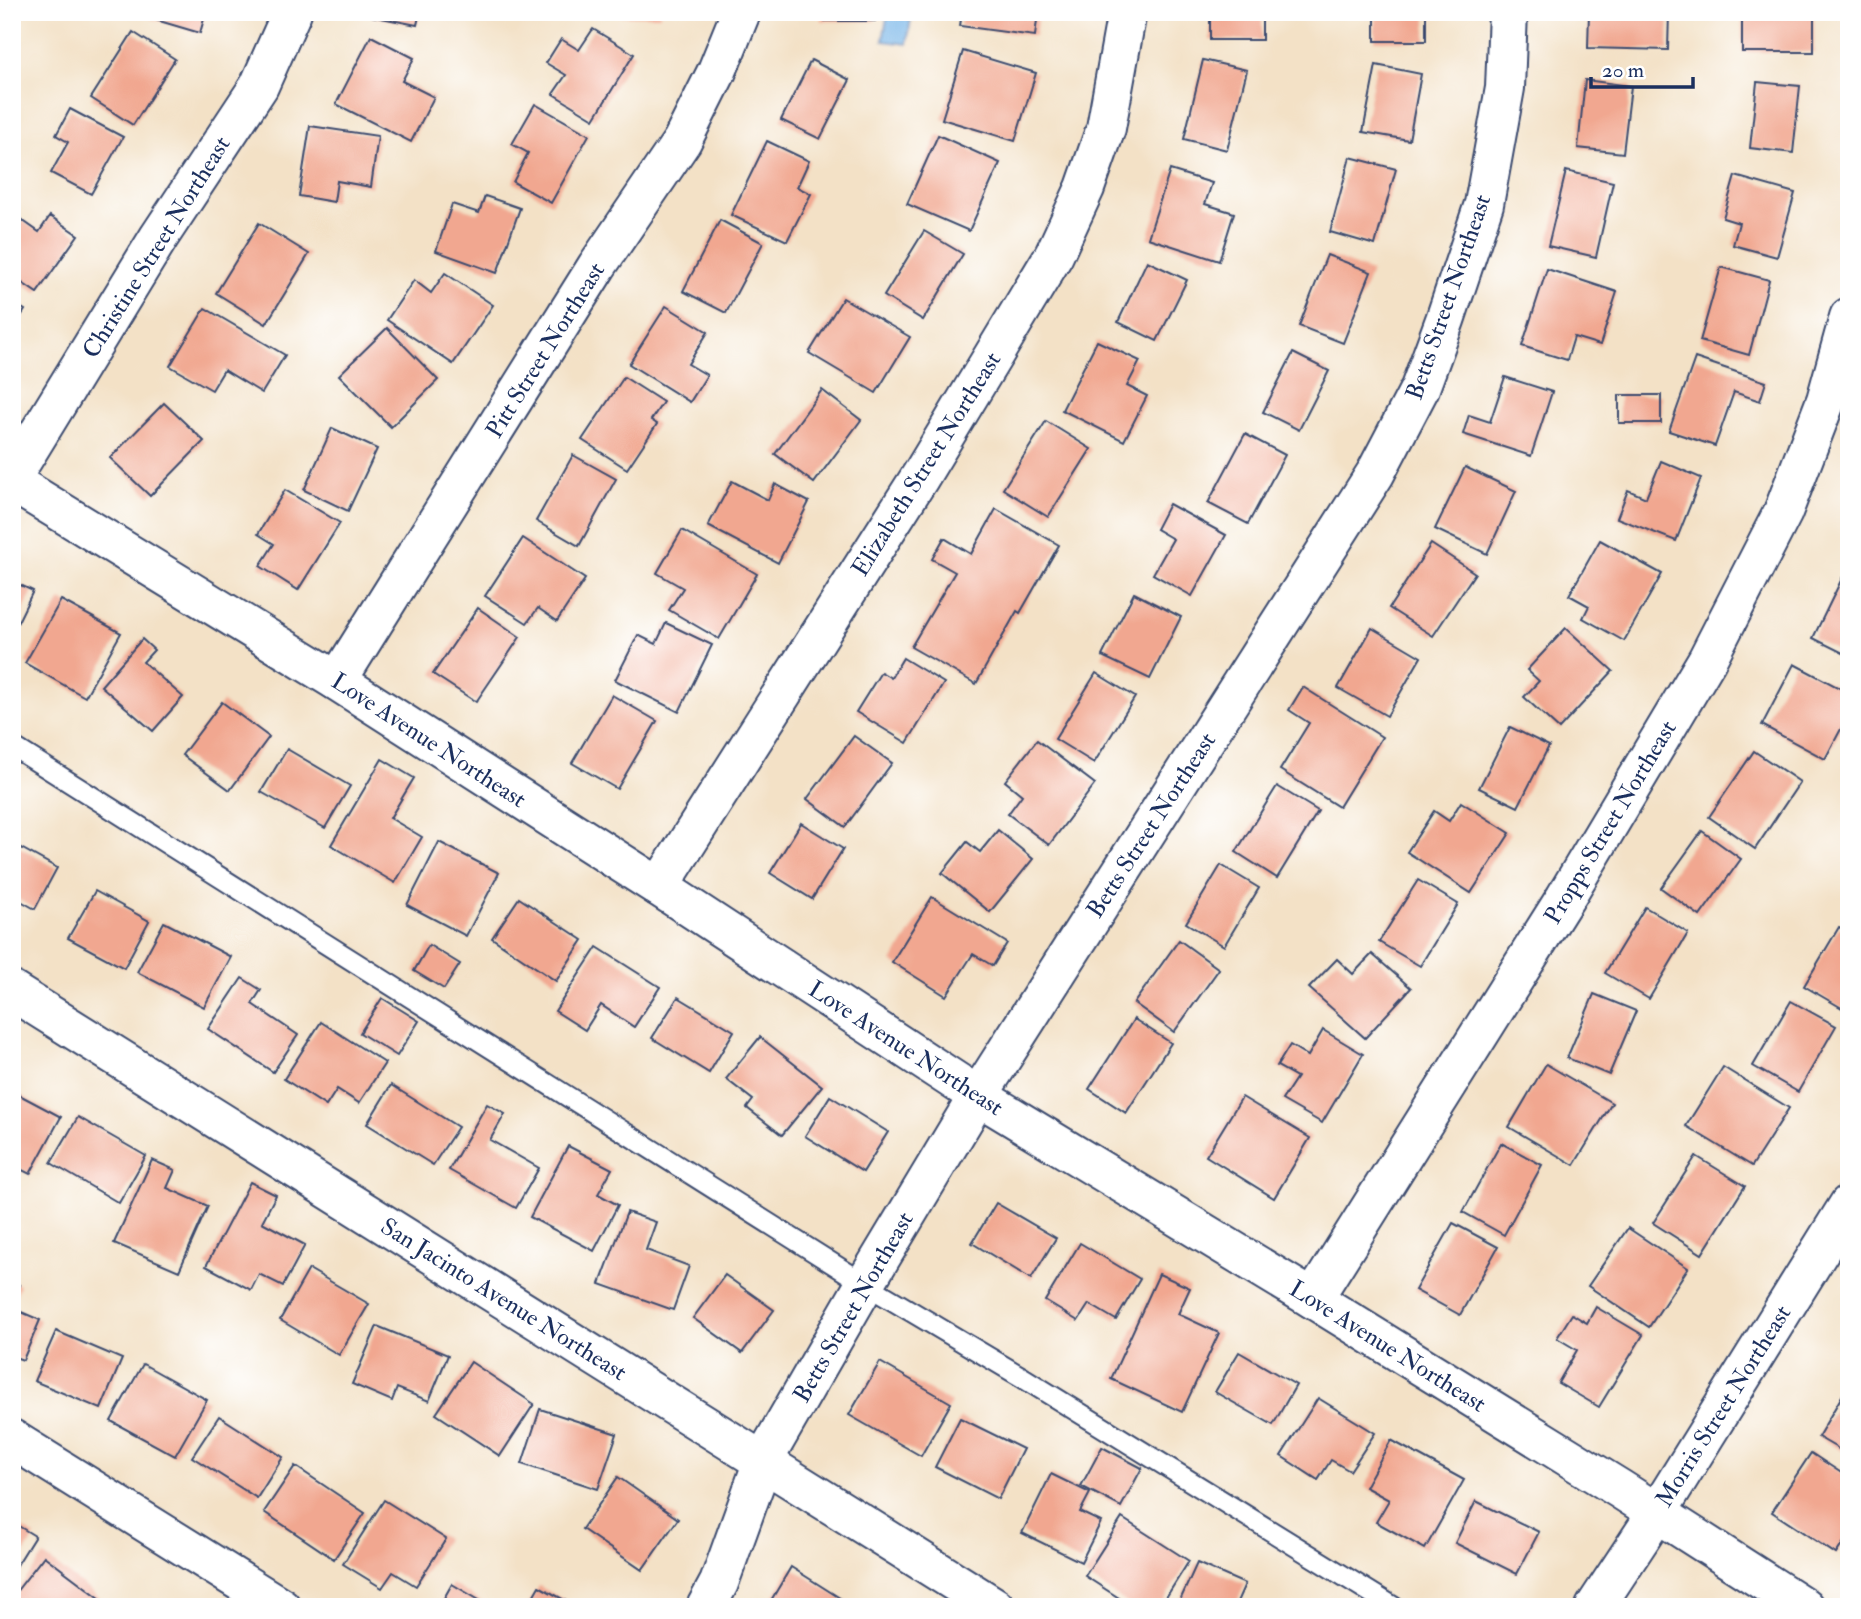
<svg xmlns="http://www.w3.org/2000/svg" width="1861" height="1619" font-family="'IM FELL Double Pica',serif">
  <style>
    .water { fill: #73b3e7; stroke: #4771a2; stroke-width: 2 }
    .building { fill: #f1a790 }
    .lines { fill: none; stroke-linecap: round; stroke-linejoin: round }
    .service-casing { stroke: #3b4a6e; stroke-width: 23 }
    .minor-casing { stroke: #3b4a6e; stroke-width: 42 }
    .tertiary-casing { stroke: #3b4a6e; stroke-width: 42 }
    .service { stroke: #fff; stroke-width: 19 }
    .minor { stroke: #fff; stroke-width: 38 }
    .tertiary { stroke: #fff; stroke-width: 38 }
    .labels { text-anchor: middle; stroke-width: 5; stroke-linejoin: round; paint-order: stroke }
    .street-label { font-size: 24px; fill: #1b2f5e; stroke: #fff }
  </style>
  <rect width="100%" height="100%" fill="#fff"/>
  <filter id="ink" filterUnits="userSpaceOnUse"><feTurbulence type="fractalNoise" baseFrequency=".0143" numOctaves="2"/><feDisplacementMap in="SourceGraphic" scale="14" xChannelSelector="R" yChannelSelector="G"/><feConvolveMatrix kernelMatrix="1 2 1 2 8 2 1 2 1" color-interpolation-filters="sRGB"/></filter>
  <filter id="wash" filterUnits="userSpaceOnUse"><feTurbulence type="fractalNoise" baseFrequency=".00686" numOctaves="4" result="noise"/><feDisplacementMap in="SourceGraphic" scale="28" xChannelSelector="R" yChannelSelector="G"/><feGaussianBlur stdDeviation="1.57" result="paint"/><feColorMatrix in="noise" values="0 0 0 0 0 0 0 0 0 0 0 0 0 0 0 0 0 1.4 0 .05"/><feComposite in="paint" operator="in"/></filter>
  <g filter="url(#wash)">
    <rect width="100%" height="100%" fill="#f3e1c6"/>
    <path class="water" d="M888,12H912L907,44L883,41Z"/>
    <g id="blocks">
      <g class="building">
        <path d="M129,12H206L200,33Z"/>
        <path d="M372,12H420L417,25L371,16Z"/>
        <rect x="590" y="12" width="70" height="4"/>
        <rect x="821" y="12" width="54" height="9"/>
        <path d="M962,12H1038L1035,36L960,26Z"/>
        <rect x="1210" y="12" width="52" height="28"/>
        <rect x="1375" y="12" width="51" height="29"/>
        <path d="M1589,12H1669L1668,50L1588,48Z"/>
        <rect x="1742" y="12" width="72" height="40"/>
        <path d="M593,29L634,54L594,119L553,94L566,75L546,63L561,39L579,50Z"/>
        <path d="M133,32L175,59L133,125L91,98Z"/>
        <path d="M371,36L414,58L402,81L434,97L411,142L336,104Z"/>
        <path d="M963,51L1036,73L1015,141L942,119Z"/>
        <path d="M811,60L850,80L820,139L781,120Z"/>
        <path d="M1203,60L1247,70L1227,150L1184,139Z"/>
        <path d="M1376,65L1421,74L1409,140L1363,132Z"/>
        <path d="M1585,80L1631,86L1623,153L1578,148Z"/>
        <path d="M1757,82L1800,86L1793,153L1750,148Z"/>
        <path d="M535,104L589,135L551,203L513,182L528,153L512,144Z"/>
        <path d="M70,109L123,137L91,194L51,173L68,142L56,135Z"/>
        <path d="M310,126L378,136L371,187L337,181L334,202L299,196Z"/>
        <path d="M938,135L1000,163L969,231L907,204Z"/>
        <path d="M767,141L809,161L797,187L811,194L787,241L731,215Z"/>
        <path d="M1350,157L1396,169L1375,245L1330,232Z"/>
        <path d="M1170,170L1212,183L1205,204L1234,213L1219,261L1148,238Z"/>
        <path d="M1566,171L1613,182L1596,257L1548,246Z"/>
        <path d="M1735,176L1795,193L1777,257L1733,245L1739,223L1723,218Z"/>
        <path d="M485,196L520,208L497,273L436,251L452,204L479,213Z"/>
        <path d="M12,213L39,232L50,216L78,235L37,293L12,276Z"/>
        <path d="M720,220L763,243L726,313L683,291Z"/>
        <path d="M259,223L309,254L266,324L216,293Z"/>
        <path d="M924,231L963,254L923,320L884,296Z"/>
        <path d="M1327,255L1371,272L1343,343L1299,326Z"/>
        <path d="M1147,261L1187,280L1157,341L1118,322Z"/>
        <path d="M1721,267L1769,280L1749,355L1700,341Z"/>
        <path d="M1547,269L1617,292L1600,345L1574,337L1567,360L1522,346Z"/>
        <path d="M445,273L493,305L453,364L387,320L414,280L431,293Z"/>
        <path d="M843,298L910,337L876,393L809,353Z"/>
        <path d="M12,302L25,310L12,330Z"/>
        <path d="M666,306L708,332L688,364L707,375L690,402L629,364Z"/>
        <path d="M205,308L285,355L262,393L224,370L212,390L170,366Z"/>
        <path d="M387,328L438,380L391,427L339,375Z"/>
        <path d="M1097,341L1140,361L1127,386L1147,396L1124,441L1062,410Z"/>
        <path d="M1293,353L1329,371L1299,430L1263,412Z"/>
        <path d="M1695,358L1766,382L1760,401L1734,392L1715,446L1669,431Z"/>
        <path d="M624,377L663,402L651,420L657,424L627,469L582,440Z"/>
        <path d="M1505,377L1552,392L1531,456L1463,434L1469,415L1490,422Z"/>
        <path d="M822,390L861,420L814,483L775,454Z"/>
        <rect x="1619" y="395" width="42" height="28"/>
        <path d="M164,403L204,441L150,496L110,458Z"/>
        <path d="M1046,421L1091,449L1048,517L1003,489Z"/>
        <path d="M332,428L377,449L348,511L304,490Z"/>
        <path d="M1245,434L1285,455L1248,524L1208,503Z"/>
        <path d="M573,455L616,479L579,546L536,521Z"/>
        <path d="M1661,461L1701,478L1676,541L1617,518L1628,490L1646,498Z"/>
        <path d="M1465,467L1516,491L1487,554L1435,529Z"/>
        <path d="M732,481L768,500L775,484L809,502L778,563L708,526Z"/>
        <path d="M285,490L340,523L298,590L260,566L274,544L258,534Z"/>
        <path d="M1169,504L1226,535L1192,596L1153,574L1173,539L1156,529Z"/>
        <path d="M996,509L1059,545L1020,613L1017,611L976,684L911,647L955,572L932,559L944,538L971,554Z"/>
        <path d="M682,530L757,574L719,639L669,610L683,588L657,573Z"/>
        <path d="M523,538L585,579L557,621L538,608L527,623L485,596Z"/>
        <path d="M1600,540L1662,574L1624,641L1583,618L1589,606L1569,595Z"/>
        <path d="M1431,544L1475,573L1433,636L1389,608Z"/>
        <path d="M1849,564V656L1813,638Z"/>
        <path d="M12,581L33,591L12,634Z"/>
        <path d="M1134,593L1181,617L1150,679L1102,656Z"/>
        <path d="M61,600L121,633L85,697L25,663Z"/>
        <path d="M478,608L520,637L476,702L433,674Z"/>
        <path d="M666,623L712,645L679,712L615,680L638,635L656,644Z"/>
        <path d="M1372,628L1421,657L1387,716L1338,688Z"/>
        <path d="M1566,628L1613,671L1559,729L1524,697L1539,681L1527,670Z"/>
        <path d="M142,639L154,650L143,662L183,697L153,731L101,686Z"/>
        <path d="M903,658L944,683L907,743L856,712L881,672L891,678Z"/>
        <path d="M1794,664L1849,693V714L1825,759L1762,725Z"/>
        <path d="M1096,673L1135,697L1094,763L1055,739Z"/>
        <path d="M1303,687L1382,737L1339,807L1280,770L1309,723L1289,710Z"/>
        <path d="M612,695L657,721L617,789L572,763Z"/>
        <path d="M222,702L269,737L230,790L182,755Z"/>
        <path d="M1510,727L1549,746L1518,807L1479,788Z"/>
        <path d="M854,736L892,763L845,827L807,799Z"/>
        <path d="M1037,740L1095,784L1049,845L1008,814L1022,795L1005,781Z"/>
        <path d="M287,749L350,786L325,828L261,792Z"/>
        <path d="M1754,751L1800,782L1755,849L1709,817Z"/>
        <path d="M382,759L414,778L390,818L422,837L395,883L331,845Z"/>
        <path d="M1277,786L1318,811L1277,878L1236,852Z"/>
        <path d="M1461,802L1510,833L1471,893L1407,852L1434,811L1449,821Z"/>
        <path d="M801,823L843,849L812,899L770,873Z"/>
        <path d="M998,830L1033,859L990,912L942,873L967,842L980,852Z"/>
        <path d="M1702,831L1741,859L1700,916L1661,888Z"/>
        <path d="M439,842L499,873L466,936L407,905Z"/>
        <path d="M12,843L57,868L35,909L12,896Z"/>
        <path d="M1221,865L1259,888L1224,946L1186,923Z"/>
        <path d="M1418,880L1458,904L1420,966L1379,942Z"/>
        <path d="M95,891L149,921L124,968L68,938Z"/>
        <path d="M932,897L1007,943L993,966L973,954L946,996L892,962Z"/>
        <path d="M519,898L583,940L556,981L492,938Z"/>
        <path d="M1645,907L1688,933L1649,999L1605,973Z"/>
        <path d="M164,922L231,957L204,1007L137,972Z"/>
        <path d="M1839,927L1849,932V1008L1847,1011L1804,986Z"/>
        <path d="M1179,940L1219,969L1174,1032L1134,1003Z"/>
        <path d="M429,945L460,964L444,989L414,971Z"/>
        <path d="M597,947L660,987L634,1027L601,1005L585,1030L555,1011Z"/>
        <path d="M1372,954L1411,988L1365,1038L1309,988L1337,959L1353,974Z"/>
        <path d="M242,978L261,990L252,1004L298,1035L273,1072L208,1029Z"/>
        <path d="M1594,994L1636,1011L1609,1075L1567,1058Z"/>
        <path d="M678,997L734,1031L709,1073L652,1038Z"/>
        <path d="M382,998L419,1021L397,1056L360,1033Z"/>
        <path d="M1791,1001L1836,1026L1798,1092L1753,1066Z"/>
        <path d="M1134,1019L1171,1043L1126,1113L1089,1089Z"/>
        <path d="M321,1022L385,1063L359,1103L337,1089L326,1106L284,1079Z"/>
        <path d="M1323,1030L1363,1054L1322,1123L1282,1100L1297,1077L1277,1066L1290,1045L1308,1056Z"/>
        <path d="M760,1037L822,1086L782,1135L747,1108L753,1100L726,1079Z"/>
        <path d="M1546,1064L1612,1103L1574,1165L1509,1127Z"/>
        <path d="M1723,1067L1789,1108L1752,1166L1686,1126Z"/>
        <path d="M391,1085L458,1127L433,1165L367,1124Z"/>
        <path d="M12,1091L61,1117L30,1174L12,1165Z"/>
        <path d="M830,1096L888,1132L863,1172L805,1136Z"/>
        <path d="M1242,1097L1310,1138L1274,1198L1206,1156Z"/>
        <path d="M487,1104L505,1114L490,1140L539,1168L516,1208L449,1170Z"/>
        <path d="M78,1117L146,1156L119,1203L51,1163Z"/>
        <path d="M1501,1143L1542,1165L1504,1235L1463,1212Z"/>
        <path d="M568,1146L612,1169L598,1194L618,1205L594,1251L530,1217Z"/>
        <path d="M1696,1156L1745,1186L1702,1254L1653,1223Z"/>
        <path d="M152,1160L175,1170L167,1188L208,1206L179,1271L114,1243Z"/>
        <path d="M250,1182L276,1195L262,1222L305,1245L283,1286L259,1274L251,1290L206,1266Z"/>
        <path d="M996,1203L1056,1238L1031,1279L972,1243Z"/>
        <path d="M627,1212L656,1222L646,1250L689,1266L673,1310L600,1284Z"/>
        <path d="M1453,1223L1498,1247L1460,1315L1415,1290Z"/>
        <path d="M1628,1228L1688,1268L1649,1327L1588,1286Z"/>
        <path d="M1080,1243L1140,1279L1116,1320L1089,1304L1078,1321L1045,1301Z"/>
        <path d="M309,1269L369,1304L339,1355L280,1320Z"/>
        <path d="M1159,1274L1190,1288L1178,1314L1219,1333L1182,1412L1111,1379Z"/>
        <path d="M725,1275L774,1310L742,1353L693,1318Z"/>
        <path d="M12,1282L20,1285L12,1304Z"/>
        <path d="M1596,1307L1643,1335L1599,1407L1558,1383L1577,1350L1557,1338L1572,1314L1587,1323Z"/>
        <path d="M12,1308L40,1320L23,1360L12,1356Z"/>
        <path d="M377,1326L448,1355L429,1401L397,1388L392,1401L352,1384Z"/>
        <path d="M56,1331L122,1359L101,1409L34,1381Z"/>
        <path d="M1239,1352L1296,1385L1273,1425L1215,1392Z"/>
        <path d="M471,1362L534,1404L500,1456L436,1414Z"/>
        <path d="M880,1362L951,1403L921,1456L849,1415Z"/>
        <path d="M143,1364L207,1400L175,1456L111,1421Z"/>
        <path d="M1849,1384V1455L1818,1437Z"/>
        <path d="M1318,1398L1375,1433L1350,1471L1331,1460L1318,1480L1281,1456Z"/>
        <path d="M540,1409L617,1434L598,1489L522,1464Z"/>
        <path d="M219,1416L283,1457L257,1498L192,1457Z"/>
        <path d="M960,1418L1023,1449L998,1499L935,1467Z"/>
        <path d="M1391,1440L1464,1480L1425,1549L1376,1522L1389,1500L1365,1487Z"/>
        <path d="M1102,1447L1142,1468L1121,1507L1081,1486Z"/>
        <path d="M1811,1453L1849,1478V1534L1836,1554L1772,1512Z"/>
        <path d="M295,1466L365,1513L334,1559L264,1512Z"/>
        <path d="M1051,1474L1090,1493L1080,1512L1101,1522L1081,1562L1022,1533Z"/>
        <path d="M618,1477L678,1519L642,1570L582,1529Z"/>
        <path d="M384,1500L446,1539L416,1586L393,1572L382,1588L343,1564Z"/>
        <path d="M1476,1501L1539,1532L1517,1574L1455,1543Z"/>
        <path d="M1122,1518L1189,1561L1160,1607H1133L1085,1576Z"/>
        <path d="M12,1522L35,1536L12,1573Z"/>
        <path d="M44,1556L101,1599L95,1607H12V1597Z"/>
        <path d="M1197,1563L1245,1584L1236,1604L1241,1607H1177Z"/>
        <path d="M791,1567L854,1607H767Z"/>
        <path d="M452,1584L491,1607H439Z"/>
        <path d="M539,1586L577,1607H527Z"/>
      </g>
    </g>
  </g>
  <g filter="url(#ink)">
    <use href="#blocks" fill-opacity="0" stroke="#3b4a6e" stroke-width="2"/>
    <g class="lines">
      <g class="service-casing">
        <path id="service" d="M12,746L865,1284L1020,1376L1394,1607"/>
      </g>
      <g class="minor-casing">
        <g id="minor">
          <path d="M12,477L159,237L259,86L292,12"/>
          <path d="M12,482L337,681L659,887L978,1096L1313,1299L1620,1489L1804,1607"/>
          <path d="M337,681L597,266L682,141L717,71L741,12"/>
          <path d="M659,887L920,477L1054,255L1085,188L1106,128L1127,12"/>
          <path d="M12,991L995,1607"/>
          <path d="M1313,1299L1565,898L1707,660L1783,512L1826,400L1849,317"/>
          <path d="M12,1439L281,1607"/>
          <path d="M706,1607L719,1583L763,1461L865,1284L978,1096L1375,474L1420,388L1445,320L1484,204L1505,88L1508,12"/>
        </g>
      </g>
      <g class="tertiary-casing">
        <path id="tertiary" d="M1595,1607L1657,1513L1849,1204"/>
      </g>
      <use href="#service" class="service"/>
      <use href="#minor" class="minor"/>
      <use href="#tertiary" class="tertiary"/>
    </g>
  </g>
  <g class="labels">
    <g class="street-label">
      <text transform="translate(156 247) rotate(-58)" y="8">Christine Street Northeast</text>
      <text transform="translate(1448 297) rotate(-71)" y="8">Betts Street Northeast</text>
      <text transform="translate(545 350) rotate(-58)" y="8">Pitt Street Northeast</text>
      <text transform="translate(926 464) rotate(-58)" y="8">Elizabeth Street Northeast</text>
      <text transform="translate(429 740) rotate(33)" y="8">Love Avenue Northeast</text>
      <text transform="translate(1610 822) rotate(-59)" y="8">Propps Street Northeast</text>
      <text transform="translate(1151 825) rotate(-57)" y="8">Betts Street Northeast</text>
      <text transform="translate(906 1048) rotate(33)" y="8">Love Avenue Northeast</text>
      <text transform="translate(504 1299) rotate(32)" y="8">San Jacinto Avenue Northeast</text>
      <text transform="translate(853 1307) rotate(-60)" y="8">Betts Street Northeast</text>
      <text transform="translate(1388 1346) rotate(32)" y="8">Love Avenue Northeast</text>
      <text transform="translate(1723 1406) rotate(-58)" y="8">Morris Street Northeast</text>
    </g>
  </g>
  <rect width="1861" height="1619" fill="none" stroke="#fff" stroke-width="42"/>
  <path d="M1591 77v10h102v-10" fill="none" stroke="#1b2f5e" stroke-width="3.5"/>
  <text x="1602" y="77" font-size="21" fill="#1b2f5e" stroke="#ffffff" stroke-width="5" paint-order="stroke">20 m</text>
</svg>
